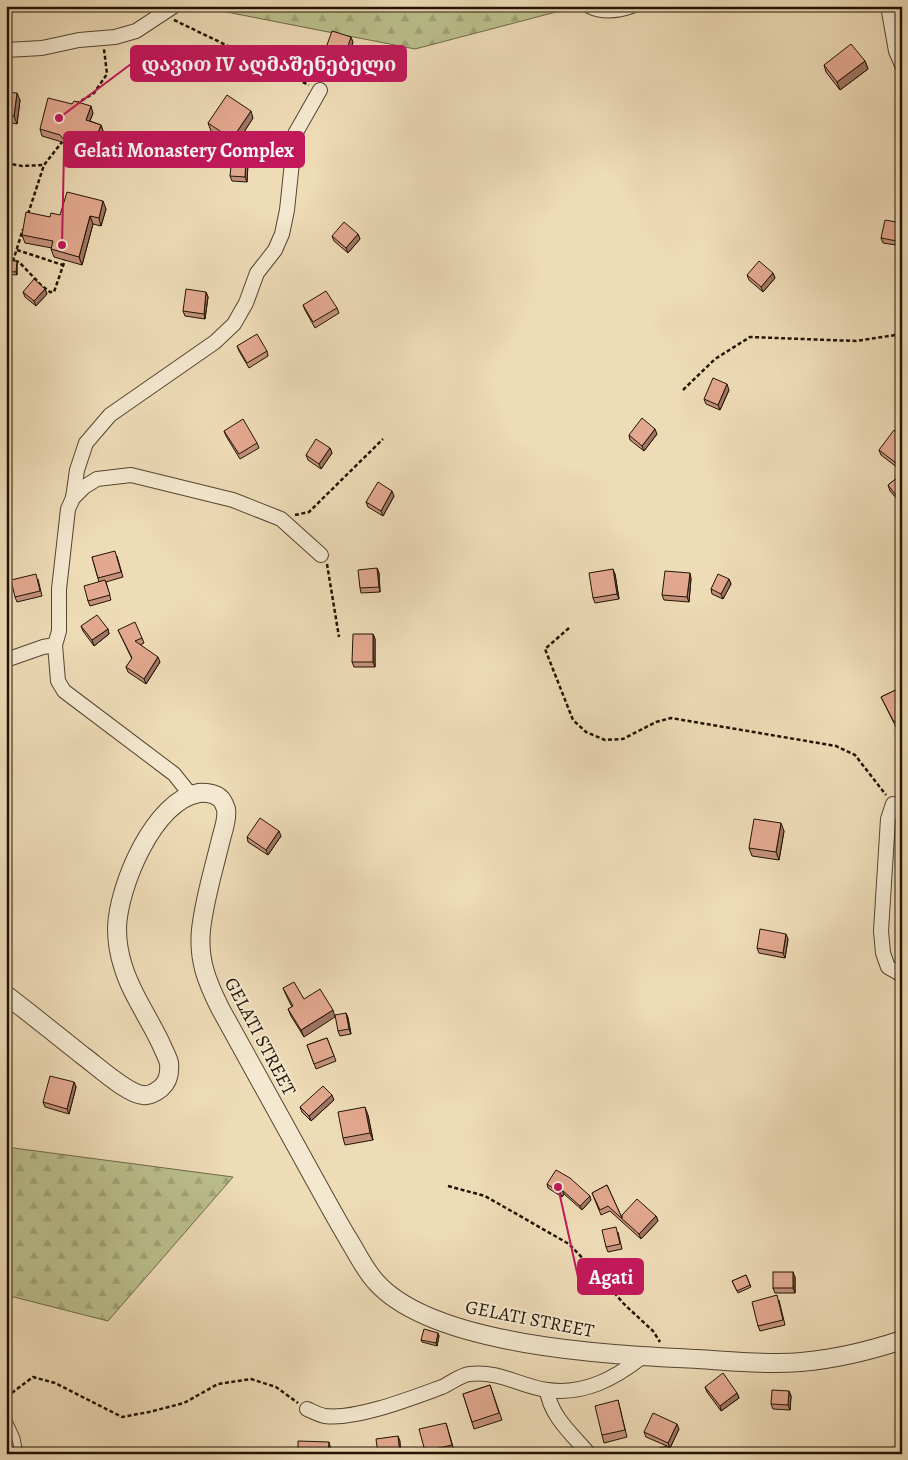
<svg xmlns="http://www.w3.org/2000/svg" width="908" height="1460" font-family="Alegreya,'Noto Serif Georgian',serif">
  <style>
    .forest { fill: url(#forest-firs); stroke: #6e6a48 }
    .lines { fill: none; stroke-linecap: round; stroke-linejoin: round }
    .service-casing { stroke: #544530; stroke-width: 9 }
    .minor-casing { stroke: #544530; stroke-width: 16 }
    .tertiary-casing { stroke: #544530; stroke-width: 20 }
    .path { stroke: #211303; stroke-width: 2.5; stroke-dasharray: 4 2.5; stroke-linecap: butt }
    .service { stroke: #f4e8d0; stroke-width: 7 }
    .minor { stroke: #f4e8d0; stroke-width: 14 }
    .tertiary { stroke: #f4e8d0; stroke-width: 18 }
    .wall { fill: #c3917c; stroke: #211303 }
    .shaded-wall { fill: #9f7665; stroke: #211303 }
    .building { fill: #e3a990; stroke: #211303 }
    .labels { text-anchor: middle; stroke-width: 4; stroke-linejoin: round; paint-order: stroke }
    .street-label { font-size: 19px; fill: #211303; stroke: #f4e8d0 }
    .leader { fill: none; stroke: #c2185b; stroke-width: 2 }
    .callout-dot { fill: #c2185b; stroke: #f4e8d0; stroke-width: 2 }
    .callout { fill: #c2185b; stroke: #c2185b; stroke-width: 2 }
    .callout-label { font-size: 20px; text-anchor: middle; font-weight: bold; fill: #fff }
  </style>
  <defs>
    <pattern id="forest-firs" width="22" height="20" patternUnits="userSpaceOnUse" patternTransform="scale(1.25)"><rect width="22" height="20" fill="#bbc08d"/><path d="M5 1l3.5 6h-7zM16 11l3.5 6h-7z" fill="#a0a478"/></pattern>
  </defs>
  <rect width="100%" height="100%" fill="#eedcb7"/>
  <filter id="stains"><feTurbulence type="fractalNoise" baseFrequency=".004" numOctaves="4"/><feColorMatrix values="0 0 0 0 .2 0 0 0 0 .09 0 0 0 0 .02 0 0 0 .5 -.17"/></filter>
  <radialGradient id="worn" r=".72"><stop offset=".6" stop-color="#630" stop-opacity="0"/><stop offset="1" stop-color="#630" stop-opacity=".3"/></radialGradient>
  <g class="forest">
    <path d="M196,6H579L415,49Z"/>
    <path d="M6,1148V1147L233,1177L108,1321L6,1295Z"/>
  </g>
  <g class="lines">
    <g class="service-casing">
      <path id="service" d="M6,1416L16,1438L19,1454"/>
    </g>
    <g class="minor-casing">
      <g id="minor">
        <path d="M589,6C603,13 618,11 632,6"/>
        <path d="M888,6L896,51L902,65"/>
        <path d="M6,50L42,48L79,40L115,37L136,31L174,6"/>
        <path d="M73,498L77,470L86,443L110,415L215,342L234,324L246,303L257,273L275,250L282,234L287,210L295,134L320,90"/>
        <path d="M6,660L43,647L55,645"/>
        <path d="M190,794L174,774L64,691L58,681L55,645L59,631V589L68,509L73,498L84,487L97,479L131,475L233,500L281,519L321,555"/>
        <path d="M893,804L888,819L881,931L883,953L888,967L902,975"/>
        <path d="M547,1390C550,1416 573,1435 589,1454"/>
        <path d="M307,1409C312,1411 319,1415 325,1416C356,1420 412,1398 442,1387C451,1383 460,1375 470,1374C501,1371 519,1386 547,1390C584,1395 614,1379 642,1357"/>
      </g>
    </g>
    <g class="tertiary-casing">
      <path id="tertiary" d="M6,995C32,1015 57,1035 82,1055C96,1065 127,1094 143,1095C150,1096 156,1092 161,1088C168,1082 170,1073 169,1063C168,1058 164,1051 162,1046C150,1019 131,994 123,966C119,954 117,940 117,928C118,887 154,800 199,793C207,792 219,794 223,802C224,804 225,806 226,809C228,820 222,833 220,843C213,872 204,901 201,930C198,960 207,982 220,1008C252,1066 284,1124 316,1182C327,1202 338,1222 350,1242C358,1255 365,1270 376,1282C434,1347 614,1355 697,1359C731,1361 767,1365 801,1362C835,1359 869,1351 902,1340"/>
    </g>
    <g class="path">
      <path d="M174,20L309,85"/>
      <path d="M76,104L94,93L107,74L104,49"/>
      <path d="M6,163L22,166L44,165"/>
      <path d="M28,214L44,165L62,142L63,139"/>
      <path d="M17,250L63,265"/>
      <path d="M6,260L13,261L23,229"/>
      <path d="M15,261L19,262L41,285L50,292H54L65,260"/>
      <path d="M683,390L715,359L750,337L856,341L902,334"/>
      <path d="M295,515L309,512L383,439"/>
      <path d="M327,564L339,637"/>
      <path d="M569,628L545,649L573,720L586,732L605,740L623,739L656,722L671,718L836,746L855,755L886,795"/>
      <path d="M448,1186L485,1196L569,1244L593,1269L625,1305L653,1331L660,1342"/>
      <path d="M6,1404L9,1395L33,1377L55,1383L122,1417L149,1412L184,1403L218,1384L251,1379L276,1387L298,1403"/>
    </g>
    <use href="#service" class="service"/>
    <use href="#minor" class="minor"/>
    <use href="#tertiary" class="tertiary"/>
  </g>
  <g class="wall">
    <path d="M353,42L348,57L329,50L327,45Z"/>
    <path d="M865,61L868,69L840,90L826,72L824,65Z"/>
    <path d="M6,92L20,100L17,124L6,122Z"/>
    <path d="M93,113L90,121L101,125L103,131L96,150L84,145L72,149L66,147L62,142L42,136L40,129Z"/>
    <path d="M253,118L235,146L211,131L208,123Z"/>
    <path d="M246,158L248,163L247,182L232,181L230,176Z"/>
    <path d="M106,209L101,226L93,224L82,265L54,257L51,249L52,248L25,243L22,235L50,217Z"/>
    <path d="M902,223V246L883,243L881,238Z"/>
    <path d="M358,234L360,239L348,253L334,241L332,236Z"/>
    <path d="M6,261H17V275L6,274Z"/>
    <path d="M773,273L775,278L763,292L749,280L747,275Z"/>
    <path d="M45,289L47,294L36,306L25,297L23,292Z"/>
    <path d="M206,292L208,297L205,319L185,316L183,311Z"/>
    <path d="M303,305L337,308L339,313L315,328L305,310Z"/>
    <path d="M237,346L267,351L268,356L249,368L239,351Z"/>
    <path d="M729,390L720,410L706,404L704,399Z"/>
    <path d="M224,431L257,443L259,448L240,459L226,436Z"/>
    <path d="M657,434L644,451L630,440L629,435Z"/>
    <path d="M902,436V462L898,468L881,455L879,450Z"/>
    <path d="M330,448L332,453L321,469L308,460L306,455Z"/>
    <path d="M902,474L897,499L890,491L888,485Z"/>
    <path d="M394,496L383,516L368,507L366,502Z"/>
    <path d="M117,556L123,577L106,582L111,600L90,606L88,601L99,582L92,557Z"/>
    <path d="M377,568L379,573L380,592L361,593L360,588Z"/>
    <path d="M615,574L619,599L595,603L593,598Z"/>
    <path d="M691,578L689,602L664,600L662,595Z"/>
    <path d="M38,579L42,596L17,602L15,597Z"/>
    <path d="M729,579L731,584L723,599L712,594L711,589Z"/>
    <path d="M81,626L108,629L109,634L94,646L83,631Z"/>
    <path d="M118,630L142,638L144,643L140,645L160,662L146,684L128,672L126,667L132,659Z"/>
    <path d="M373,634L375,639V667H354L352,662Z"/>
    <path d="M902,687V724L896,727L881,697Z"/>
    <path d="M784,831L779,860L752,856L749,848Z"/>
    <path d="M281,836L268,855L248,842L247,837Z"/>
    <path d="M788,939L785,958L759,953L757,948Z"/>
    <path d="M283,988L304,999V1037L291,1016L288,1009L292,1007L286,995Z"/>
    <path d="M346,1013L348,1018L351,1034L340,1036L338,1031Z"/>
    <path d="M327,1038L336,1061L316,1069L307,1045Z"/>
    <path d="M74,1082L76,1087L69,1114L45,1107L43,1102Z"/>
    <path d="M334,1100L311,1121L302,1112L300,1107Z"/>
    <path d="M368,1115L373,1140L345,1145L343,1138Z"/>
    <path d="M547,1184L591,1200L582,1210L564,1194L562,1197L548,1188Z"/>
    <path d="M607,1185L622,1218L656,1216L658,1221L641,1239L610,1211L601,1215L592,1193Z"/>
    <path d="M618,1232L622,1249L608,1252L606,1247Z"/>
    <path d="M746,1275L751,1287L738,1293L732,1281Z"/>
    <path d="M795,1277V1293H775L773,1288Z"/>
    <path d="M779,1300L785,1325L760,1331L758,1326Z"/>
    <path d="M438,1333L439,1336L437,1346L422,1342L421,1340Z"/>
    <path d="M490,1385L502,1420L474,1429L463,1394Z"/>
    <path d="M705,1387L737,1393L739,1398L721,1411L707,1392Z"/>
    <path d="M789,1391L791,1396L790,1410L773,1409L771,1404Z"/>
    <path d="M618,1400L620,1408L627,1437L604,1443L602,1435Z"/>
    <path d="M446,1423L454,1450L437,1454H425V1451Z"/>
    <path d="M679,1429L670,1448L668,1446L670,1454H646L667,1446L646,1437L644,1432Z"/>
  </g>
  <g class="shaded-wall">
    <path d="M351,37L353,42L348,57L346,52Z"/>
    <path d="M865,61L868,69L840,90L837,82Z"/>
    <path d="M17,93L20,100L17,124L14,116Z"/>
    <path d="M91,106L93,113L88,126L86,120Z"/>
    <path d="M251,111L253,118L235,146L232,139Z"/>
    <path d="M101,125L103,131L96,150L94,143Z"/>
    <path d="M246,158L248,163L247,182L245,177Z"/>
    <path d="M8,187L12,197L6,227V198Z"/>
    <path d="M103,201L106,209L101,226L99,218Z"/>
    <path d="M90,216L93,224L82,265L79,257Z"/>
    <path d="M358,234L360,239L348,253L346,248Z"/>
    <path d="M17,261V275L16,272Z"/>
    <path d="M773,273L775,278L763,292L761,287Z"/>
    <path d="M45,289L47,294L36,306L34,301Z"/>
    <path d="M206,292L208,297L205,319L204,314Z"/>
    <path d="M727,384L729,390L720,410L718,405Z"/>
    <path d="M655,429L657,434L644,451L642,446Z"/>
    <path d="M330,448L332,453L321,469L319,464Z"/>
    <path d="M902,455V462L898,468L896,463Z"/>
    <path d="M902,489V495L897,499L895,494Z"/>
    <path d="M392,491L394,496L383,516L381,511Z"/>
    <path d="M377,568L379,573L380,592L379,587Z"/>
    <path d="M613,569L615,574L619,599L617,594Z"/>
    <path d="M690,573L691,578L689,602L687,597Z"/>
    <path d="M729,579L731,584L723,599L721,594Z"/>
    <path d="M108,629L109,634L94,646L92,640Z"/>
    <path d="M373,634L375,639V667L373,662Z"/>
    <path d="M158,657L160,662L146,684L144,679Z"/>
    <path d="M781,823L784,831L779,860L776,852Z"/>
    <path d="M279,831L281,836L268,855L266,850Z"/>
    <path d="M786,934L788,939L785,958L783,953Z"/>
    <path d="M333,1010L335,1017L304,1037L301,1030Z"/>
    <path d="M346,1013L348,1018L351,1034L349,1029Z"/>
    <path d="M74,1082L76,1087L69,1114L67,1109Z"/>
    <path d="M332,1095L334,1100L311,1121L309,1116Z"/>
    <path d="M365,1107L368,1115L373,1140L370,1133Z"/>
    <path d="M562,1190L564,1194L562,1197L560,1193Z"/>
    <path d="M590,1196L591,1200L582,1210L580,1206Z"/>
    <path d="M656,1216L658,1221L641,1239L639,1234Z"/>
    <path d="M793,1272L795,1277V1293L793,1288Z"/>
    <path d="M438,1333L439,1336L437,1346L436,1343Z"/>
    <path d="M789,1391L791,1396L790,1410L788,1405Z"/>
    <path d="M737,1393L739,1398L721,1411L720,1406Z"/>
    <path d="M677,1424L679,1429L670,1448L668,1443Z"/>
    <path d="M398,1436L400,1441L401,1454H400Z"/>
    <path d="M329,1442L331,1450V1454H328Z"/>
  </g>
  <g class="building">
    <path d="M332,31L351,37L346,52L327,45Z"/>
    <path d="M851,44L865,61L837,82L824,65Z"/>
    <path d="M6,92L17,93L14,116L6,115Z"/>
    <path d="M227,95L251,111L232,139L208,123Z"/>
    <path d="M48,98L72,104L74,101L91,106L86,120L101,125L94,143L81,138L70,142L64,140L60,135L40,129Z"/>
    <path d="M232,157L246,158L245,177L230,176Z"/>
    <path d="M6,186L8,187L6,198Z"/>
    <path d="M67,192L103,201L99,218L90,216L79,257L51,249L53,241L22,235L26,212L50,217L51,213L60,215Z"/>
    <path d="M885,220L902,223V242L881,238Z"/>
    <path d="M344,222L358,234L346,248L332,236Z"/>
    <path d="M6,261H17L16,272L6,271Z"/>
    <path d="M759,261L773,273L761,287L747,275Z"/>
    <path d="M34,279L45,289L34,301L23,292Z"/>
    <path d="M186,289L206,292L204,314L183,311Z"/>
    <path d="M326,291L337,308L313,322L303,305Z"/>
    <path d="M257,334L267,351L247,363L237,346Z"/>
    <path d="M713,378L727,384L718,405L704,399Z"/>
    <path d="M642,418L655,429L642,446L629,435Z"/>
    <path d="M243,419L257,443L239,454L224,431Z"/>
    <path d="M894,430L902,436V455L896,463L879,450Z"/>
    <path d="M316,439L330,448L319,464L306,455Z"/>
    <path d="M902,474V489L895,494L888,485Z"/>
    <path d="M378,482L392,491L381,511L366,502Z"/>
    <path d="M115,551L121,572L98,578L92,557Z"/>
    <path d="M377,568L379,587L360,588L358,570Z"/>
    <path d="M613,569L617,594L593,598L589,573Z"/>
    <path d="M665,571L690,573L687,597L662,595Z"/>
    <path d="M36,574L40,591L15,597L11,580Z"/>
    <path d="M718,574L729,579L721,594L711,589Z"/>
    <path d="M105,580L110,595L88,601L84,586Z"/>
    <path d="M97,615L108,629L92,640L81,626Z"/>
    <path d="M135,622L142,638L135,641L158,657L144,679L126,667L132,658L118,630Z"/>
    <path d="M353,634H373V662H352Z"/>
    <path d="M902,687V718L894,722L881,697Z"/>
    <path d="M260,818L279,831L266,850L247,837Z"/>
    <path d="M754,819L781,823L776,852L749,848Z"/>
    <path d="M760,929L786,934L783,953L757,948Z"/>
    <path d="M294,982L304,999L320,989L333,1010L301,1030L288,1009L293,1006L283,988Z"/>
    <path d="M346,1013L349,1029L338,1031L335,1015Z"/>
    <path d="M327,1038L334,1056L314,1064L307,1045Z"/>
    <path d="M50,1076L74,1082L67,1109L43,1102Z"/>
    <path d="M323,1086L332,1095L309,1116L300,1107Z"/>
    <path d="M365,1107L370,1133L343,1138L338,1112Z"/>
    <path d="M556,1170L570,1178L590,1196L580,1206L562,1190L560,1193L547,1184Z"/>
    <path d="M607,1185L622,1218V1215L637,1199L656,1216L639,1234L608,1206L600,1210L592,1193Z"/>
    <path d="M616,1227L620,1244L606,1247L602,1230Z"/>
    <rect x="773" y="1272" width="20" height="16"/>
    <path d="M746,1275L750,1285L737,1291L732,1281Z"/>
    <path d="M777,1295L783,1320L758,1326L752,1302Z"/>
    <path d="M424,1329L438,1333L436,1343L421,1340Z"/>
    <path d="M723,1373L737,1393L720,1406L705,1387Z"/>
    <path d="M490,1385L499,1413L472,1422L463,1394Z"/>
    <path d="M772,1390L789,1391L788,1405L771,1404Z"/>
    <path d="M618,1400L625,1430L602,1435L595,1406Z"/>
    <path d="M653,1413L677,1424L668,1443L644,1432Z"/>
    <path d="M446,1423L452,1445L425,1451L419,1429Z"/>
    <path d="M398,1436L400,1454H378L376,1439Z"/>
    <path d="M298,1441L329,1442L328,1454H298Z"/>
    <path d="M667,1446L670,1454H646L645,1452Z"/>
  </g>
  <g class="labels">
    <g class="street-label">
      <text transform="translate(261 1036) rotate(62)" y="7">GELATI STREET</text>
      <text transform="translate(530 1318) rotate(11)" y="7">GELATI STREET</text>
    </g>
  </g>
  <path class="leader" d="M59 118L131 64M62 245L64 150M558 1187L578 1277"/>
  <g class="callout-dot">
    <circle cx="59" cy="118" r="5"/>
    <circle cx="62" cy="245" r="5"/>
    <circle cx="558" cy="1187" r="5"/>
  </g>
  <g class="callout">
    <rect x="131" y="46" width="275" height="35" rx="5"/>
    <rect x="64" y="132" width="240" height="35" rx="5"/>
    <rect x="578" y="1259" width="65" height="35" rx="5"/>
  </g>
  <g class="callout-label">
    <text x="269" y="71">დავით IV აღმაშენებელი</text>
    <text x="184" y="157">Gelati Monastery Complex</text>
    <text x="611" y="1284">Agati</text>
  </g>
  <rect width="908" height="1460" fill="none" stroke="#eedcb7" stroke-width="25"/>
  <rect x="8" y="8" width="893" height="1445" fill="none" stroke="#211303" stroke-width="2.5"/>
  <rect x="12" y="12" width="883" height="1435" fill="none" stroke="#211303"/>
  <rect width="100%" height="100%" filter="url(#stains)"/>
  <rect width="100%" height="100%" fill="url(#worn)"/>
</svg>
